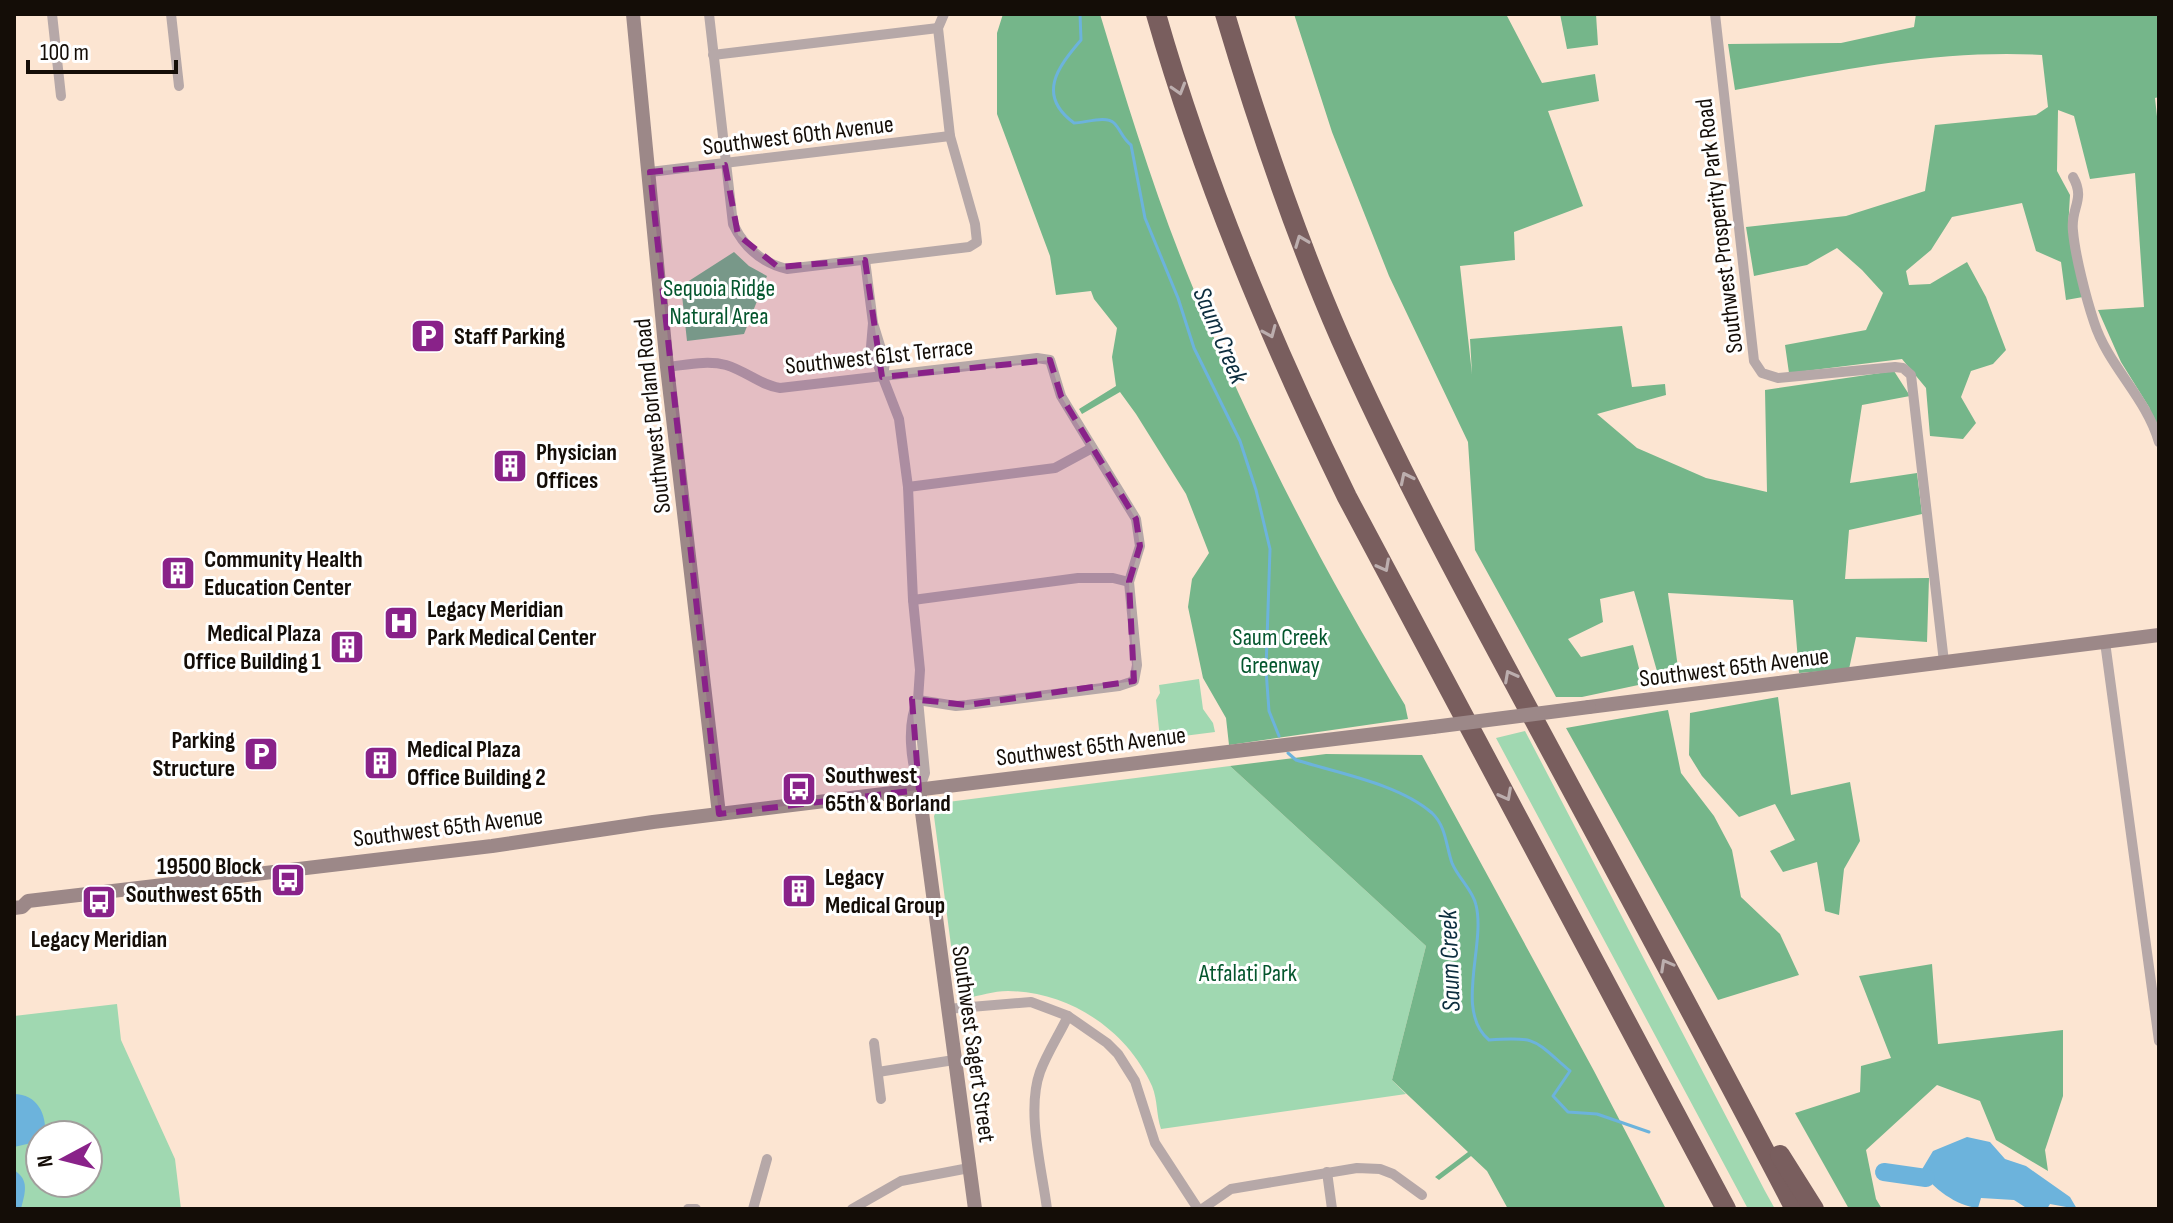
<svg xmlns="http://www.w3.org/2000/svg" width="2173" height="1223" font-family="'Sofia Sans Condensed',sans-serif">
  <style>
    .green { fill: #a0d8b1; fill-rule: evenodd }
    .forest { fill: #75b68a }
    .water { fill: #6cb3dc }
    .lines { fill: none; stroke-linecap: round; stroke-linejoin: round }
    .stream { stroke: #6cb3dc; stroke-width: 3 }
    .river { stroke: #6cb3dc; stroke-width: 18 }
    .minor { stroke: #b6a8a8; stroke-width: 10 }
    .secondary { stroke: #9c8888; stroke-width: 14 }
    .motorway { stroke: #795e5e; stroke-width: 20 }
    .secondary-bridge { stroke: #9c8888; stroke-width: 14 }
    .oneway { stroke: #bcaeae }
    .marked { fill: #892289; fill-opacity: 0.2; stroke: #892289; stroke-width: 6; stroke-dasharray: 16 10; stroke-linejoin: round }
    .labels { text-anchor: middle; stroke-width: 6; stroke-linejoin: round; paint-order: stroke }
    .street-label { font-size: 24px; fill: #140d07; stroke: #fff }
    .park-label { font-size: 24px; fill: #04562d; stroke: #fff }
    .poi-label { font-size: 24px; font-weight: bold; fill: #140d07; stroke: #fff; text-anchor: start }
    .water-label { font-size: 26px; font-style: italic; fill: #0c2d3e; stroke: #fff }
  </style>
  <rect width="100%" height="100%" fill="#fce5d2"/>
  <g class="green">
    <path d="M1199,679L1203,709L1213,723L1215,732L1160,739L1156,700L1160,693L1159,685Z"/>
    <path d="M1525,731L1765,1191L1775,1209H1748L1496,738Z"/>
    <path d="M1230,766L1426,946L1392,1080L1406,1094L1161,1129C1156,1114 1158,1101 1152,1086C1127,1030 1070,992 1008,991C993,991 980,996 966,998L957,991L934,816L940,803Z"/>
    <path d="M117,1004L121,1040L175,1159L181,1209H14V1016ZM40,1135H88V1183H40Z"/>
  </g>
  <g class="forest">
    <path d="M1003,14H1100C1127,103 1154,192 1189,278C1249,427 1322,568 1405,705L1408,719L1229,745L1226,718L1203,678L1188,607L1192,579L1209,553L1186,494L1136,414L1120,392L1082,414L1079,409L1116,386L1112,357L1117,328L1094,299L1091,291L1056,295L1050,256L997,114V33Z"/>
    <path d="M1294,14H1506L1542,83L1595,74L1599,101L1548,111L1583,206L1514,232L1515,260L1460,266L1472,374L1470,339L1622,326L1632,387L1665,384L1666,395L1597,414L1637,448L1706,478L1767,492L1765,390L1894,371L1910,396L1862,405L1850,483L1917,473L1922,514L1849,530L1845,579L1929,578L1927,642L1856,637L1849,669L1799,673L1793,600L1668,593L1680,683L1661,685L1634,591L1600,599L1603,622L1568,639L1581,657L1633,645L1643,684L1582,697H1556L1475,550L1468,442L1389,276L1332,132Z"/>
    <path d="M1560,14H1596L1598,45L1567,49Z"/>
    <path d="M1916,14H2159V97L2155,98L2159,135V302L2157,313L2159,433L2149,407L2121,362L2098,310L2144,307L2135,173L2090,179L2074,116L2058,110L2057,171L2070,195L2068,229L2083,297L2066,300L2061,262L2036,251L2022,203L1952,217L1931,250L1906,271L1909,285L1930,284L1967,262L1986,297L2006,350L1993,364L1971,371L1961,397L1976,423L1963,439L1930,436L1926,388L1902,359L1789,373L1785,345L1866,330L1883,293L1862,270L1837,248L1807,265L1754,276L1746,227L1846,216L1925,191L1935,125L2036,115L2048,107L2042,55C1939,49 1836,71 1735,90L1728,44L1841,43L1914,27Z"/>
    <path d="M734,252L749,266L767,276L744,334L687,341L681,286Z"/>
    <path d="M1778,697L1791,795L1850,782L1860,841L1844,869L1839,915L1825,911L1817,862L1783,872L1770,851L1795,840L1775,804L1739,817L1702,776L1689,755L1690,713Z"/>
    <path d="M1668,710L1681,773L1714,816L1732,850L1741,897L1780,934L1799,975L1718,1000L1566,728Z"/>
    <path d="M1326,754L1422,755L1594,1071L1666,1209H1508L1487,1171L1471,1156L1439,1180L1435,1177L1468,1152L1392,1080L1426,946L1230,766Z"/>
    <path d="M1932,964L1938,1044L2063,1030V1096L2045,1150L2048,1171L1996,1140L1980,1101L1937,1085L1866,1150L1876,1199L1882,1209H1849L1795,1113L1860,1092L1861,1066L1891,1058L1859,976Z"/>
  </g>
  <g class="water">
    <path d="M14,1094C37,1094 47,1114 45,1135H40V1141L14,1147Z"/>
    <path d="M1967,1137L1990,1142L2005,1159L2026,1166L2070,1197L2077,1209L2050,1204L2047,1209H2028L2014,1200L1981,1198L1978,1208C1956,1206 1933,1188 1921,1171L1933,1151Z"/>
    <path d="M14,1170C30,1180 25,1193 21,1209H14Z"/>
  </g>
  <g class="lines">
    <g class="stream">
      <path d="M1080,14L1081,40C1058,67 1036,95 1074,123C1085,123 1106,115 1114,123C1121,130 1122,138 1131,145L1145,218L1178,298L1194,348L1240,441L1256,490L1270,549L1266,670L1269,711L1279,736"/>
      <path d="M1288,753L1296,760C1338,773 1399,784 1432,813C1446,826 1446,846 1452,863C1458,878 1473,890 1476,905C1486,945 1454,1011 1489,1040C1538,1036 1534,1040 1570,1071L1553,1096L1568,1112L1597,1114L1649,1132"/>
    </g>
    <path class="river" d="M1884,1172L1926,1178"/>
    <g class="minor">
      <path d="M52,14L61,96"/>
      <path d="M171,14L179,86"/>
      <path d="M709,14L733,224C744,247 762,263 787,269L969,247L977,242L975,224L950,136L938,28L944,14"/>
      <path d="M1715,14L1754,361L1762,373L1778,378L1895,367L1903,368L1911,375L1944,662"/>
      <path d="M713,55L938,28"/>
      <path d="M650,172L950,136"/>
      <path d="M2073,177C2086,200 2070,208 2073,231C2075,255 2086,298 2094,322C2108,366 2146,397 2159,442"/>
      <path d="M865,260L873,323L885,362L883,376"/>
      <path d="M873,323L871,347L899,419L908,487L913,600L920,670L918,700L925,773L919,790"/>
      <path d="M667,367C686,365 707,360 726,365C746,371 760,385 780,388L1037,358L1050,360L1061,396L1136,519L1140,546L1129,582L1137,665L1134,681L1119,686L967,705L956,706L918,700"/>
      <path d="M908,487L1055,468L1092,448"/>
      <path d="M913,600L1078,578H1113L1129,582"/>
      <path d="M2105,642L2159,1041"/>
      <path d="M918,700C906,725 911,761 919,788"/>
      <path d="M947,1009L1031,1002L1068,1016L1107,1043L1118,1054L1135,1081L1155,1143L1198,1209"/>
      <path d="M874,1043L881,1099"/>
      <path d="M878,1072L954,1060"/>
      <path d="M1327,1172L1332,1209"/>
      <path d="M688,1209H696"/>
      <path d="M753,1209L767,1159"/>
      <path d="M852,1209L901,1181L969,1168"/>
      <path d="M1047,1209C1042,1169 1026,1111 1040,1072C1047,1053 1059,1035 1068,1016"/>
      <path d="M1202,1209L1231,1189L1357,1168L1380,1169L1393,1174L1422,1195"/>
    </g>
    <g class="secondary">
      <path d="M633,14L667,367L719,814"/>
      <path d="M1589,707L2159,635"/>
      <path d="M919,790L975,1209"/>
      <path d="M14,908L22,907L28,901L492,846L653,822L1433,727"/>
    </g>
    <g class="motorway">
      <path d="M1156,14C1204,182 1271,341 1347,497L1726,1209"/>
      <path d="M1225,14C1258,125 1295,235 1341,340C1400,473 1469,599 1538,727C1624,887 1711,1047 1795,1209"/>
      <path d="M1780,1155L1814,1209"/>
    </g>
    <path class="secondary-bridge" d="M1433,727L1589,707"/>
  </g>
  <defs><path id="oneway-chevron" d="M-2-3.5L2.5 0L-2 3.5" fill="none" stroke-width="1.6" stroke-linecap="round" stroke-linejoin="round" transform="scale(2)"/></defs>
  <g class="oneway">
    <use href="#oneway-chevron" transform="translate(1179 89) rotate(73)"/>
    <use href="#oneway-chevron" transform="translate(1301 241) rotate(-111)"/>
    <use href="#oneway-chevron" transform="translate(1270 332) rotate(67)"/>
    <use href="#oneway-chevron" transform="translate(1406 478) rotate(-116)"/>
    <use href="#oneway-chevron" transform="translate(1384 566) rotate(62)"/>
    <use href="#oneway-chevron" transform="translate(1510 676) rotate(-118)"/>
    <use href="#oneway-chevron" transform="translate(1506 795) rotate(62)"/>
    <use href="#oneway-chevron" transform="translate(1666 965) rotate(-119)"/>
  </g>
  <path class="marked" d="M725,165L738,235L778,267L865,260L882,377L1050,360L1061,396L1136,519L1140,546L1129,582L1134,681L967,705L912,699L919,790L719,814L650,172Z"/>
  <defs>
    <g id="parking-square" transform="scale(1.8)"><rect x="-9" y="-9" width="18" height="18" rx="4" fill="#892289" stroke="#fff"/><path d="M-3.5-5.5H1a3.5 3.5 0 0 1 0 7H-1V5.5H-3.5ZM-1-3.4V-.6H.8a1.4 1.4 0 0 0 0-2.8Z" fill="#fff"/></g>
    <g id="building-square" transform="scale(1.8)"><rect x="-9" y="-9" width="18" height="18" rx="4" fill="#892289" stroke="#fff"/><path d="M-4-6H4V6H1V3H-1V6H-4ZM-2.5-4.3h1.7v1.8h-1.7ZM.8-4.3h1.7v1.8H.8ZM-2.5-1h1.7V.8h-1.7ZM.8-1h1.7V.8H.8Z" fill="#fff"/></g>
    <g id="hospital-square" transform="scale(1.8)"><rect x="-9" y="-9" width="18" height="18" rx="4" fill="#892289" stroke="#fff"/><path d="M-5-5h3v3.5h4V-5h3V5h-3V1.5h-4V5h-3Z" fill="#fff"/></g>
    <g id="bus-square" transform="scale(1.8)"><rect x="-9" y="-9" width="18" height="18" rx="4" fill="#892289" stroke="#fff"/><path d="M-5-6H5V4H4V6H2V4H-2V6H-4V4H-5ZM-3.5-4V0h7V-4ZM-3.5 1.2v1.5H-2V1.2ZM2 1.2v1.5H3.5V1.2Z" fill="#fff"/></g>
  </defs>
  <g fill-rule="evenodd">
    <use href="#parking-square" x="428" y="336"/>
    <use href="#building-square" x="510" y="466"/>
    <use href="#building-square" x="178" y="573"/>
    <use href="#hospital-square" x="401" y="623"/>
    <use href="#building-square" x="347" y="647"/>
    <use href="#parking-square" x="261" y="754"/>
    <use href="#building-square" x="381" y="763"/>
    <use href="#bus-square" x="799" y="789"/>
    <use href="#bus-square" x="288" y="880"/>
    <use href="#building-square" x="799" y="891"/>
    <use href="#bus-square" x="99" y="902"/>
  </g>
  <g class="labels">
    <g class="street-label">
      <text transform="translate(798 135) rotate(-7)" y="8">Southwest 60th Avenue</text>
      <text transform="translate(1719 226) rotate(-97)" y="8">Southwest Prosperity Park Road</text>
      <text transform="translate(879 356) rotate(-6)" y="8">Southwest 61st Terrace</text>
      <text transform="translate(652 416) rotate(-96)" y="8">Southwest Borland Road</text>
      <text transform="translate(1734 667) rotate(-7)" y="8">Southwest 65th Avenue</text>
      <text transform="translate(1091 746) rotate(-7)" y="8">Southwest 65th Avenue</text>
      <text transform="translate(448 827) rotate(-7)" y="8">Southwest 65th Avenue</text>
      <text transform="translate(974 1044) rotate(82)" y="8">Southwest Sagert Street</text>
    </g>
    <g class="park-label">
      <text x="719" y="296">Sequoia Ridge<tspan x="719" dy="28">Natural Area</tspan></text>
      <text x="1280" y="645">Saum Creek<tspan x="1280" dy="28">Greenway</tspan></text>
      <text x="1248" y="981">Atfalati Park</text>
    </g>
    <g class="poi-label">
      <text x="454" y="344">Staff Parking</text>
      <text x="536" y="460">Physician<tspan x="536" dy="28">Offices</tspan></text>
      <text x="204" y="567">Community Health<tspan x="204" dy="28">Education Center</tspan></text>
      <text x="427" y="617">Legacy Meridian<tspan x="427" dy="28">Park Medical Center</tspan></text>
      <text x="321" y="641" text-anchor="end">Medical Plaza<tspan x="321" dy="28">Office Building 1</tspan></text>
      <text x="235" y="748" text-anchor="end">Parking<tspan x="235" dy="28">Structure</tspan></text>
      <text x="407" y="757">Medical Plaza<tspan x="407" dy="28">Office Building 2</tspan></text>
      <text x="825" y="783">Southwest<tspan x="825" dy="28">65th &amp; Borland</tspan></text>
      <text x="262" y="874" text-anchor="end">19500 Block<tspan x="262" dy="28">Southwest 65th</tspan></text>
      <text x="825" y="885">Legacy<tspan x="825" dy="28">Medical Group</tspan></text>
      <text x="99" y="947" text-anchor="middle">Legacy Meridian</text>
    </g>
    <g class="water-label">
      <text transform="translate(1221 335) rotate(67)" y="9">Saum Creek</text>
      <text transform="translate(1449 961) rotate(-92)" y="9">Saum Creek</text>
    </g>
  </g>
  <rect width="2173" height="1223" fill="none" stroke="#140d07" stroke-width="32"/>
  <g transform="translate(64 1159) rotate(263)"><circle r="38" fill="#ffffff" stroke="#a19e9c" stroke-width="2"/>
  <path d="M0-6L14 30L0 20L-14 30Z" fill="#892289"/>
  <text y="-12" font-size="22" font-weight="bold" text-anchor="middle" fill="#140d07">N</text>
  </g>
  <path d="M28 60v12h148v-12" fill="none" stroke="#140d07" stroke-width="4"/>
  <text x="40" y="60" font-size="24" fill="#140d07" stroke="#ffffff" stroke-width="6" paint-order="stroke">100 m</text>
</svg>
